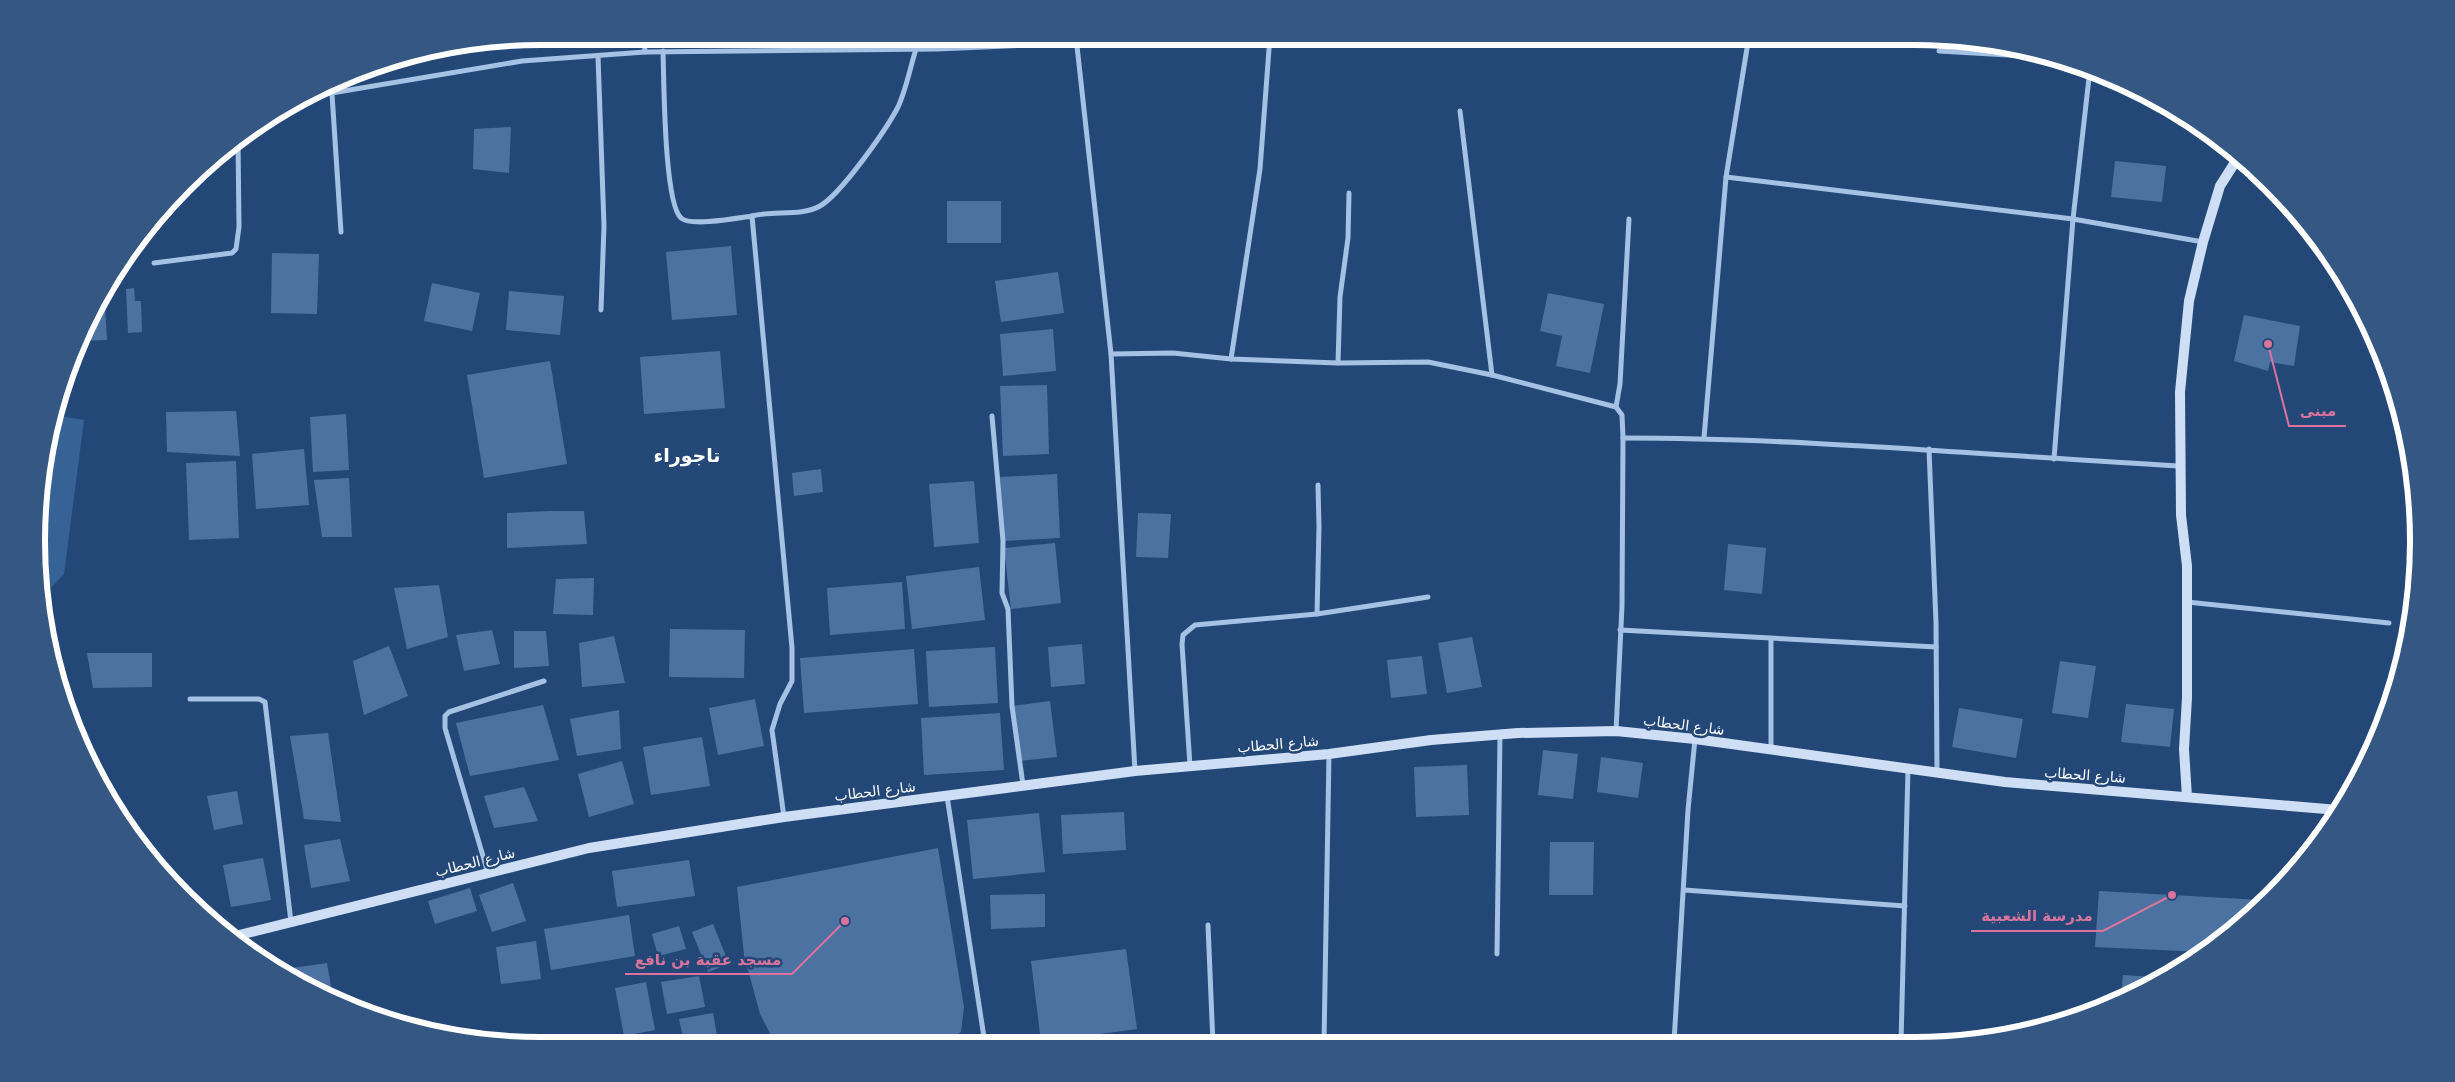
<svg xmlns="http://www.w3.org/2000/svg" width="2455" height="1082" font-family="'DejaVu Sans',Vazirmatn,sans-serif">
  <style>
    .green { fill: #376296 }
    .building { fill: #4c72a2 }
    .lines { fill: none; stroke-linecap: round; stroke-linejoin: round }
    .street { stroke: #a5c1e4; stroke-width: 5 }
    .secondary { stroke: #cedef4; stroke-width: 10 }
    .labels { text-anchor: middle; stroke-width: 5; stroke-linejoin: round; paint-order: stroke }
    .street-label { font-size: 14px; fill: #fff; stroke: #234878 }
    .district-label { font-size: 19px; font-weight: bold; fill: #fff; stroke: #234878 }
    .rim { fill: none; stroke: #fff; stroke-width: 6 }
    .leader { fill: none; stroke: #da749d; stroke-width: 2 }
    .callout-dot { fill: #da749d; stroke: #234878; stroke-width: 2 }
    .callout-label { font-size: 15px; text-anchor: middle; font-weight: bold; fill: #da749d; stroke: #234878; stroke-width: 5; stroke-linejoin: round; paint-order: stroke }
  </style>
  <rect width="100%" height="100%" fill="#234878"/>
  <path class="green" d="M54,415L84,420L64,574L42,597L36,541L46,443Z"/>
  <g class="building">
    <path d="M511,127L509,173L473,169L474,129Z"/>
    <path d="M2115,161L2166,166L2162,202L2111,197Z"/>
    <rect x="947" y="201" width="54" height="42"/>
    <path d="M731,246L737,315L672,320L666,252Z"/>
    <path d="M272,253L319,254L317,314L271,313Z"/>
    <path d="M1058,272L1064,313L1001,322L995,281Z"/>
    <path d="M432,283L480,293L472,331L424,321Z"/>
    <path d="M104,288L107,340L78,341Z"/>
    <path d="M134,288L135,301H141L142,332L128,333L126,289Z"/>
    <path d="M509,291L564,296L560,335L506,330Z"/>
    <path d="M1548,293L1604,304L1590,373L1556,366L1562,336L1540,331Z"/>
    <path d="M2244,315L2300,326L2294,366L2270,362L2268,371L2234,361Z"/>
    <path d="M1053,329L1056,371L1003,376L1000,334Z"/>
    <path d="M720,351L725,408L644,414L640,357Z"/>
    <path d="M550,361L567,464L484,478L467,375Z"/>
    <path d="M1047,385L1049,454L1003,456L1000,386Z"/>
    <path d="M236,411L240,456L167,452L166,412Z"/>
    <path d="M346,414L349,470L313,472L310,417Z"/>
    <path d="M304,449L309,505L256,509L252,454Z"/>
    <path d="M236,461L239,538L189,540L186,463Z"/>
    <path d="M821,469L823,492L794,496L792,473Z"/>
    <path d="M1057,474L1060,538L1003,541L1000,477Z"/>
    <path d="M349,478L352,537H322L314,480Z"/>
    <path d="M974,481L979,543L934,547L929,484Z"/>
    <path d="M549,511H584L587,544L507,548V513Z"/>
    <path d="M1138,513L1171,514L1168,558L1136,557Z"/>
    <path d="M1055,543L1061,603L1011,609L1004,548Z"/>
    <path d="M1728,544L1766,548L1762,594L1724,590Z"/>
    <path d="M979,567L985,620L912,629L906,576Z"/>
    <path d="M594,578L593,615L553,614L556,579Z"/>
    <path d="M902,582L905,629L830,635L827,588Z"/>
    <path d="M439,585L448,637L407,649L394,588Z"/>
    <path d="M670,629L745,630L744,678L669,677Z"/>
    <path d="M492,630L500,664L464,671L456,635Z"/>
    <path d="M514,631H546L549,666L514,668Z"/>
    <path d="M614,636L625,683L582,687L579,643Z"/>
    <path d="M1472,637L1482,687L1447,693L1438,643Z"/>
    <path d="M1082,644L1085,684L1051,687L1048,647Z"/>
    <path d="M389,646L408,696L364,715L353,661Z"/>
    <path d="M995,647L998,703L929,707L926,651Z"/>
    <path d="M914,649L918,704L804,713L800,658Z"/>
    <path d="M87,653H152V687L93,688Z"/>
    <path d="M1422,656L1427,694L1391,698L1387,660Z"/>
    <path d="M2060,661L2096,666L2088,718L2052,713Z"/>
    <path d="M755,699L764,746L718,755L709,708Z"/>
    <path d="M1050,701L1057,757L1019,761L1012,706Z"/>
    <path d="M2126,704L2174,709L2170,747L2121,742Z"/>
    <path d="M543,705L559,760L470,776L456,723Z"/>
    <path d="M1959,708L2023,719L2016,758L1952,747Z"/>
    <path d="M619,710L621,749L577,756L570,719Z"/>
    <path d="M1000,713L1004,770L924,775L921,718Z"/>
    <path d="M328,733L341,822L304,819L290,736Z"/>
    <path d="M702,737L710,786L651,795L643,747Z"/>
    <path d="M1543,750L1578,754L1573,799L1538,795Z"/>
    <path d="M1601,757L1643,763L1638,798L1597,792Z"/>
    <path d="M622,761L634,804L589,817L578,774Z"/>
    <path d="M1467,765L1469,815L1416,817L1414,767Z"/>
    <path d="M524,787L538,821L494,828L484,796Z"/>
    <path d="M237,791L243,824L214,830L207,796Z"/>
    <path d="M1124,812L1126,850L1063,854L1061,815Z"/>
    <path d="M1039,813L1045,872L973,879L967,820Z"/>
    <path d="M340,839L350,881L311,888L304,845Z"/>
    <path d="M1550,842H1594L1593,895H1549Z"/>
    <path d="M938,848L964,1007L961,1032L951,1038L775,1043L760,1014L744,955L737,887Z"/>
    <path d="M263,858L271,900L231,907L223,865Z"/>
    <path d="M689,860L695,896L617,907L612,871Z"/>
    <path d="M513,883L526,921L492,932L479,895Z"/>
    <path d="M470,888L477,911L435,924L428,901Z"/>
    <path d="M2099,891L2262,900L2221,941L2203,952L2095,947Z"/>
    <path d="M1045,894V927L991,929L990,895Z"/>
    <path d="M629,915L635,956L551,970L544,929Z"/>
    <path d="M713,924L729,964L708,972L692,932Z"/>
    <path d="M679,926L686,949L658,956L652,934Z"/>
    <path d="M536,941L541,979L501,984L496,947Z"/>
    <path d="M1126,949L1137,1029L1041,1042L1031,961Z"/>
    <path d="M327,963L333,998L289,978L278,970Z"/>
    <path d="M2123,975L2154,977V980L2121,999Z"/>
    <path d="M699,976L705,1007L667,1014L661,982Z"/>
    <path d="M646,982L655,1030L624,1036L615,988Z"/>
    <path d="M713,1013L717,1035L684,1042L679,1019Z"/>
    <path d="M435,1023L436,1034L407,1027Z"/>
    <path d="M676,1040V1045H641V1042Z"/>
  </g>
  <g class="lines">
    <g class="street">
      <path d="M644,36L645,52"/>
      <path d="M1272,36H1409"/>
      <path d="M1076,37L1111,354L1135,771"/>
      <path d="M663,51C664,79 664,203 681,218C691,227 738,218 752,216L792,648V681L780,704L772,730L784,817"/>
      <path d="M1939,51L2058,58"/>
      <path d="M598,56L604,226L601,310"/>
      <path d="M332,94L341,232"/>
      <path d="M302,98L522,61L645,52L937,49L1027,45L1076,38"/>
      <path d="M1460,111L1492,375"/>
      <path d="M1726,177L2073,219L2203,242"/>
      <path d="M752,216C773,210 801,217 820,206C841,194 886,130 898,107C906,90 910,68 916,49"/>
      <path d="M154,263L232,253L236,249L239,227L238,140"/>
      <path d="M1111,354L1173,353L1231,359L1338,363L1428,362L1492,375L1616,407L1622,415L1623,438L1622,606L1616,731"/>
      <path d="M1231,359L1260,169L1270,36"/>
      <path d="M1338,363L1340,297L1348,238L1349,193"/>
      <path d="M1616,407L1620,384L1629,219"/>
      <path d="M992,416L1003,541L1002,593L1008,609L1012,706L1023,785"/>
      <path d="M1623,438C1809,438 1994,456 2179,466"/>
      <path d="M1704,438L1726,177L1749,36"/>
      <path d="M1929,449L1936,623L1937,773"/>
      <path d="M2054,459L2073,219L2090,69"/>
      <path d="M2187,602L2389,623"/>
      <path d="M1317,614L1319,527L1318,485"/>
      <path d="M1620,630L1936,647"/>
      <path d="M190,699H259L265,702L291,922"/>
      <path d="M1771,750V639"/>
      <path d="M1190,766L1182,644L1183,635L1195,625L1317,614L1428,597"/>
      <path d="M947,796L985,1044"/>
      <path d="M488,873L445,728V716L449,712L544,681"/>
      <path d="M1684,890L1905,906"/>
      <path d="M1208,925L1213,1044"/>
      <path d="M1497,954L1500,735"/>
      <path d="M1674,1042L1688,810L1695,739"/>
      <path d="M1901,1042L1908,769"/>
      <path d="M1324,1043L1329,754"/>
    </g>
    <g class="secondary">
      <path d="M2187,797L2184,749L2187,698V566L2181,515L2180,392L2189,301L2203,242L2220,186L2239,156"/>
      <path d="M231,937L589,848L784,817L1135,771L1329,754L1431,740L1518,733L1616,731L1695,739L2005,782L2338,810"/>
    </g>
  </g>
  <g class="labels">
    <g class="street-label">
      <text transform="translate(1684 725) rotate(7)" y="5">شارع الحطاب</text>
      <text transform="translate(1278 744) rotate(-5)" y="5">شارع الحطاب</text>
      <text transform="translate(2085 775) rotate(4)" y="5">شارع الحطاب</text>
      <text transform="translate(875 791) rotate(-7)" y="5">شارع الحطاب</text>
      <text transform="translate(475 862) rotate(-14)" y="5">شارع الحطاب</text>
    </g>
    <g class="district-label">
      <text x="687" y="462">تاجوراء</text>
    </g>
  </g>
  <path d="M0 0H2455V1082H0ZM541 45H1914A496 496 0 0 1 2410 541V541A496 496 0 0 1 1914 1037H541A496 496 0 0 1 45 541V541A496 496 0 0 1 541 45Z" fill="#355783" fill-rule="evenodd"/>
  <path class="rim" d="M541 45H1914A496 496 0 0 1 2410 541V541A496 496 0 0 1 1914 1037H541A496 496 0 0 1 45 541V541A496 496 0 0 1 541 45Z"/>
  <path class="leader" d="M2268 344L2289 426H2346M2172 895L2103 931H1971M845 921L792 974H625"/>
  <g class="callout-dot">
    <circle cx="2268" cy="344" r="5"/>
    <circle cx="2172" cy="895" r="5"/>
    <circle cx="845" cy="921" r="5"/>
  </g>
  <g class="callout-label">
    <text x="2318" y="416">مبنى</text>
    <text x="2037" y="921">مدرسة الشعبية</text>
    <text x="708" y="965">مسجد عقبة بن نافع</text>
  </g>
</svg>
